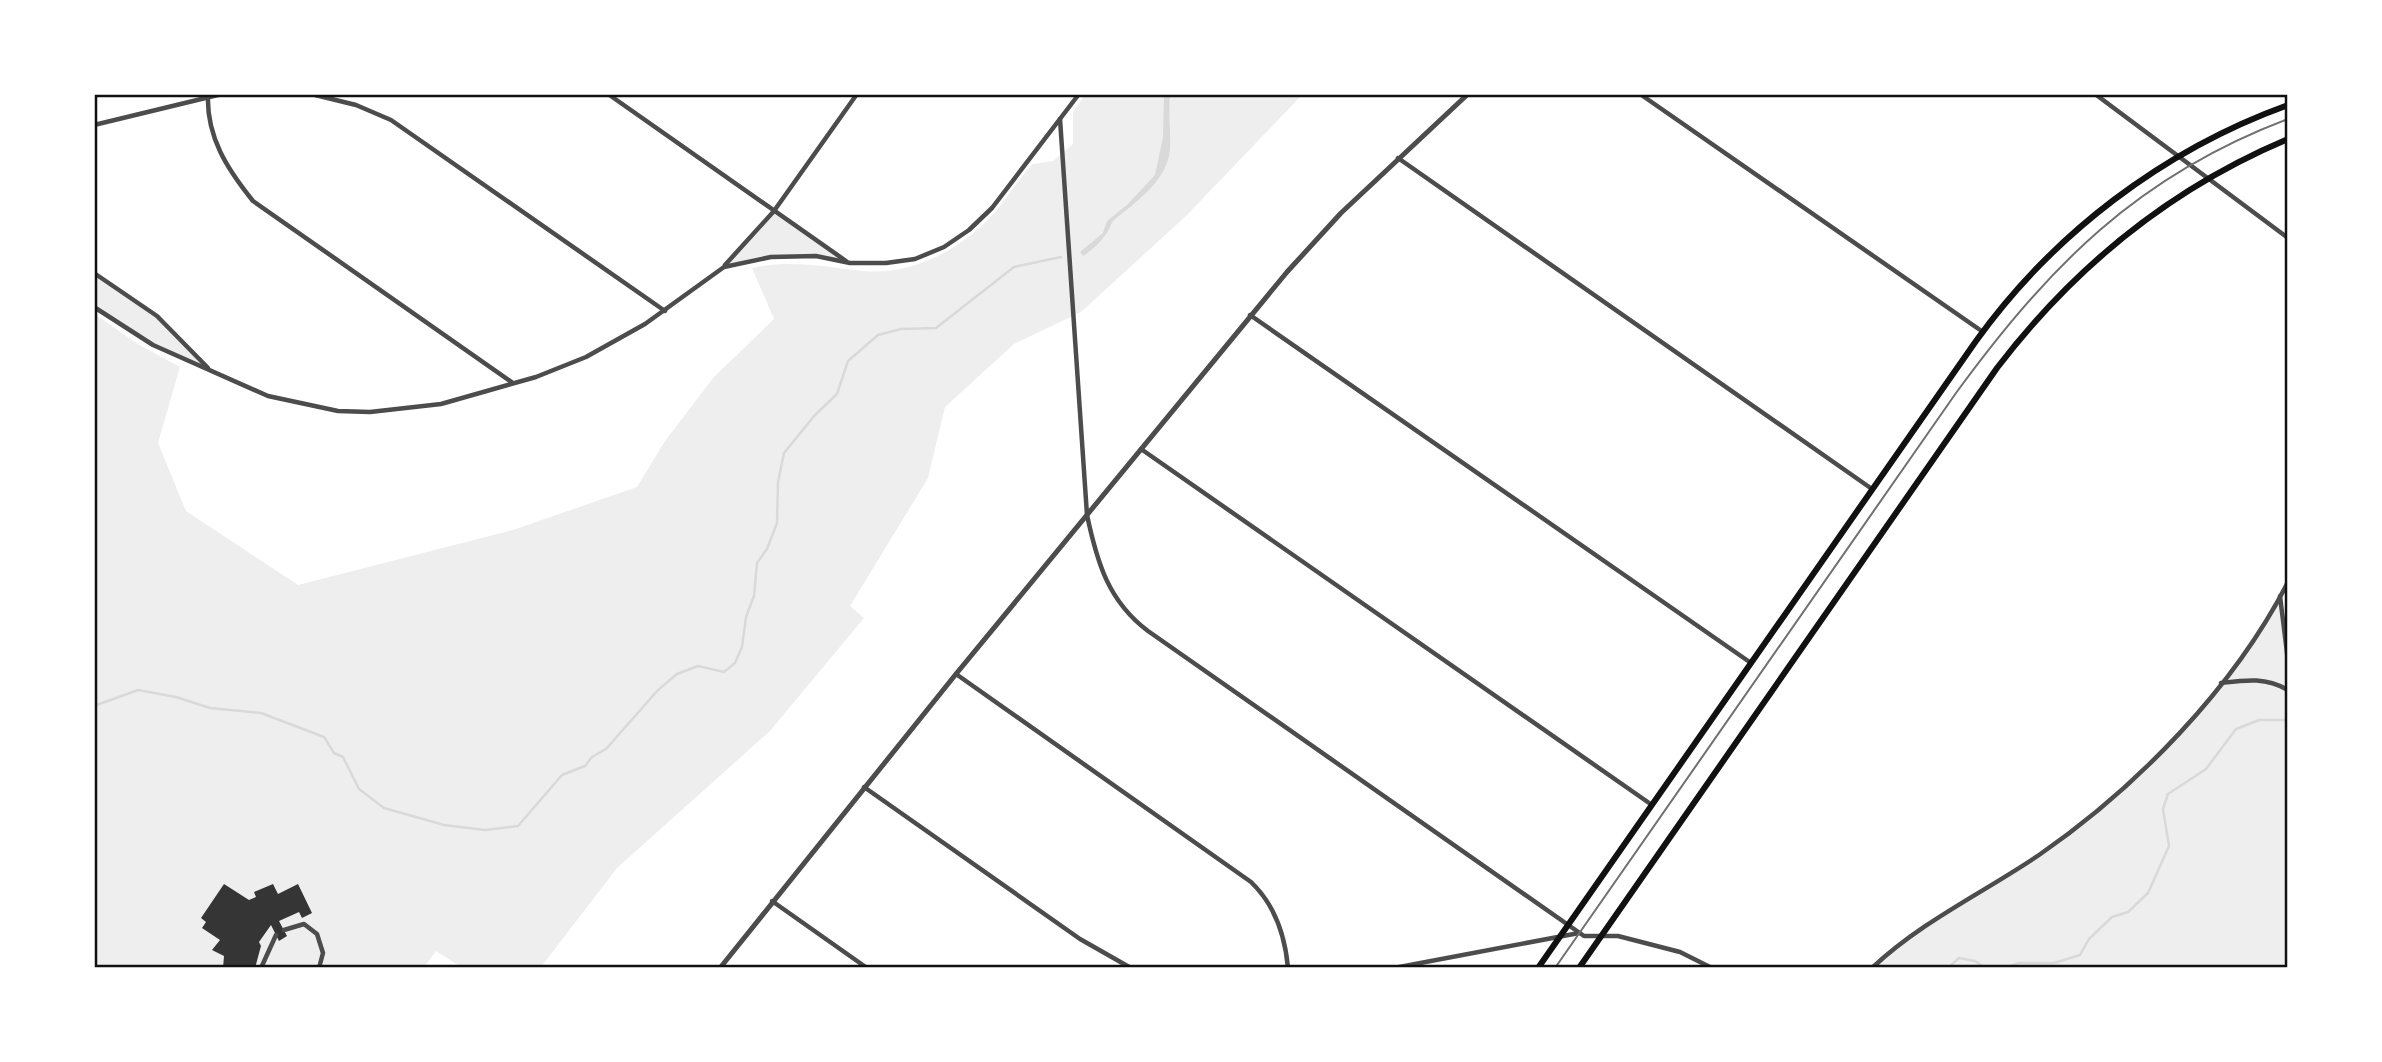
<svg xmlns="http://www.w3.org/2000/svg" width="2382" height="1062" font-family="'Golos Text',sans-serif">
  <style>
    .green { fill: #eee }
    .water { fill: #d9d9d9 }
    .lines { fill: none; stroke-linecap: round; stroke-linejoin: round }
    .stream { stroke: #d9d9d9; stroke-width: 2.5 }
    .building { fill: #353535 }
    .minor { stroke: #4c4c4c; stroke-width: 4.5 }
    .tertiary { stroke: #4c4c4c; stroke-width: 5 }
    .primary { stroke: #111; stroke-width: 6 }
    .tram { stroke: #707070; stroke-width: 2 }
    .neatline { fill: none; stroke: #111; stroke-width: 2.5 }
  </style>
  <rect width="100%" height="100%" fill="#fff"/>
  <g class="green">
    <path d="M1085,95H1302L1186,216L1081,312L1014,344L945,407L928,478L850,606L864,618L770,731L617,868L541,967H461L436,951L424,967H95L94,314L141,346L180,367L158,443L186,511L298,585L513,530L637,487L665,441L714,377L774,319L752,268C791,259 826,267 864,271C914,276 965,247 997,210C1009,195 1019,178 1033,164L1053,161L1073,144V112Z"/>
    <path d="M774,211L850,263C805,254 768,257 724,267Z"/>
    <path d="M94,273L157,316L208,369L153,345L95,307Z"/>
    <path d="M2280,596L2288,661L2287,967L1872,968L1892,949C1995,883 2106,820 2187,725C2222,684 2251,640 2280,596Z"/>
  </g>
  <path class="water" d="M1164,94L1170,95C1168,113 1171,131 1170,149C1168,180 1136,202 1114,220C1110,224 1110,229 1106,234C1101,242 1091,251 1083,256L1080,252L1103,233L1107,221L1128,204L1155,175L1163,137Z"/>
  <g class="lines">
    <g class="stream">
      <path d="M94,706L138,690L176,697L210,708L261,713L324,737L334,753L343,757L359,789L384,808L444,825L485,830L518,826L562,775L585,766L592,757L606,749L658,690L677,674L698,666L724,672L735,663L742,647L746,617L754,596L757,563L767,549L777,523L778,482L784,453L815,415L837,394L848,361L878,335L901,329L936,328L1014,267L1061,257"/>
      <path d="M1948,968L1959,958L1975,961L1985,968"/>
      <path d="M2005,968L2019,963H2054L2080,955L2089,939L2112,917L2128,912L2148,893L2169,846L2163,809L2168,794L2206,769L2236,729L2259,720H2288"/>
    </g>
  </g>
  <path class="building" d="M224,884L249,900L256,897L254,892L273,884L278,894L298,884L312,913L302,918L299,912L279,921L287,936L279,941L271,925L259,942L261,946L255,968H223L224,956L212,950L220,940L202,928L206,922L201,918Z"/>
  <g class="lines">
    <g class="minor">
      <path d="M208,94C206,137 228,170 253,201L513,383"/>
      <path d="M311,94L356,105L391,120L665,311"/>
      <path d="M608,94L846,261"/>
      <path d="M1640,94L1983,332"/>
      <path d="M2095,94L2288,238"/>
      <path d="M1060,119L1087,515C1097,562 1108,601 1148,631L1584,936H1618L1680,952L1712,968"/>
      <path d="M94,125L222,94"/>
      <path d="M1398,158L1872,489"/>
      <path d="M725,265L774,211L857,94"/>
      <path d="M94,273L157,316L208,368"/>
      <path d="M94,307L153,345L268,396L338,411L370,412L441,404L536,377L586,357L645,324L724,267L771,257L816,256L850,263H886L915,259L944,247L969,230L992,208L1079,94"/>
      <path d="M1250,315L1751,663"/>
      <path d="M1141,449L1652,805"/>
      <path d="M2280,596L2288,661"/>
      <path d="M956,674L1251,882C1275,905 1285,934 1288,968"/>
      <path d="M2221,683C2246,680 2265,677 2288,690"/>
      <path d="M864,787L1080,939L1131,968"/>
      <path d="M772,901L867,968"/>
      <path d="M284,930L304,924L317,934L323,953L319,968"/>
      <path d="M261,968L276,935"/>
      <path d="M1394,968L1579,933"/>
      <path d="M1872,968C1922,921 1983,893 2039,855C2136,788 2234,688 2288,582"/>
    </g>
    <path class="tertiary" d="M720,968L956,674L1287,272L1341,213L1468,94"/>
    <g class="primary">
      <path d="M1538,968L1976,341C2053,234 2163,150 2288,105"/>
      <path d="M1579,968L1997,368C2075,266 2169,189 2288,139"/>
    </g>
    <path class="tram" d="M1555,968L1956,393C2049,266 2137,176 2288,119"/>
  </g>
  <rect width="2382" height="1062" fill="none" stroke="#ffffff" stroke-width="192"/>
  <rect x="96" y="96" width="2190" height="870" class="neatline"/>
</svg>
